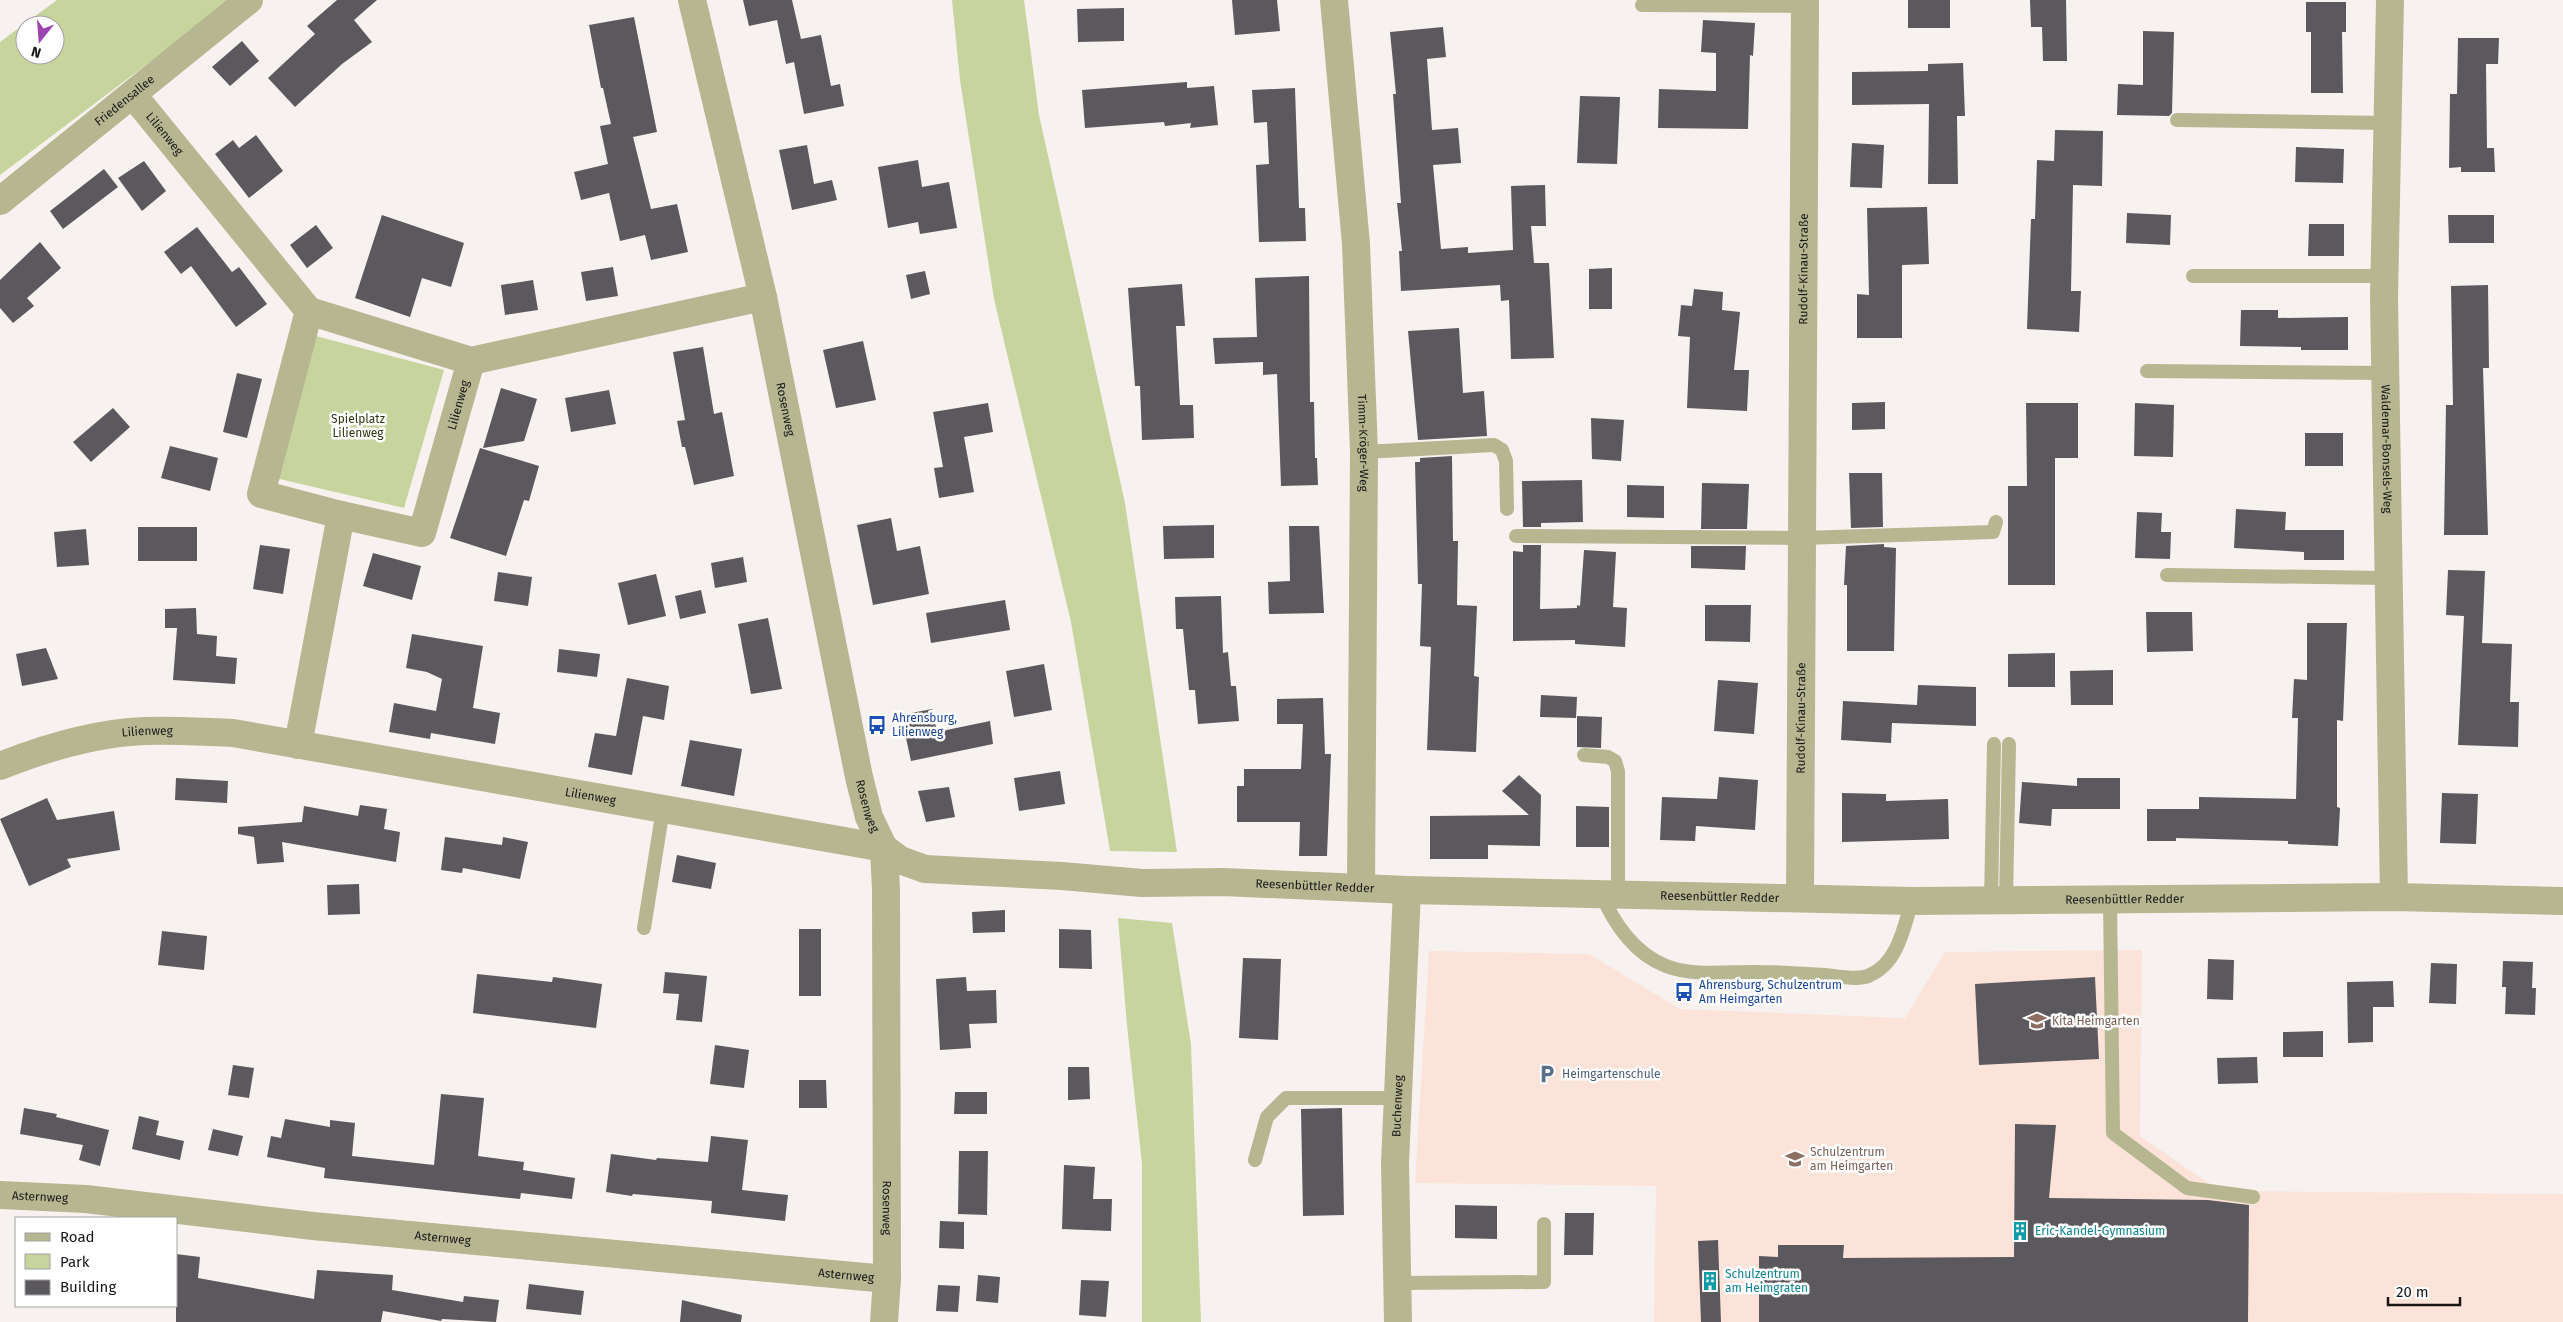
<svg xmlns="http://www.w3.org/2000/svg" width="2563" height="1322" font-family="'Fira Sans',sans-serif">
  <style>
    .education { fill: #fce3d9 }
    .green { fill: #c7d49e; fill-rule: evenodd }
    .building { fill: #5b595d }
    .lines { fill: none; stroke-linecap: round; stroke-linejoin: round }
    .service { stroke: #b6b691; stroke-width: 14 }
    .minor { stroke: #b6b691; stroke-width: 28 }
    .tertiary { stroke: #b6b691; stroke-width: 28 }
    .labels { text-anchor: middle; stroke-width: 5; stroke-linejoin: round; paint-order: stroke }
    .street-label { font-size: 12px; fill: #191716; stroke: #fff }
    .park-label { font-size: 12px; fill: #303712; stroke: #fff }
    .transit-label { font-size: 12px; fill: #164399; stroke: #fff; text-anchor: start }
    .education-label { font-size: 12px; fill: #785e54; stroke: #fff; text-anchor: start }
    .service-label { font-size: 12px; fill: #4e5e75; stroke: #fff; text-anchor: start }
    .culture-label { font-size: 12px; fill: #0d838f; stroke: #fff; text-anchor: start }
  </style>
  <rect width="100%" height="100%" fill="#f7f2ef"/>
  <path class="education" d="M2142,950L2140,1136L2220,1191L2563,1194V1322H1654L1656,1186L1415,1183L1429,951L1589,954L1680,1009L1905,1018L1945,952Z"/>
  <g class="green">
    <path d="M57,0H232L0,175V42ZM25,25H55V55H25Z"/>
    <path d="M952,0H1024L1039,115L1125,503L1177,852L1110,851L1071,622L994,299L960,80Z"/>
    <path d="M312,335L444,370L404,508L275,478Z"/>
    <path d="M1118,918L1172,923L1191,1044L1201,1322H1142V1164L1127,1025Z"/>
  </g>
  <g class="building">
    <path d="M337,0H377L354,20L372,42L342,64L295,107L268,78L315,34L307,26Z"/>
    <path d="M743,0H792L801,39L821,35L831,86L840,84L844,106L804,114L794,62L786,64L777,20L749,26Z"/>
    <path d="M1232,0H1277L1280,31L1235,35Z"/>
    <rect x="1908" y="0" width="42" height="28"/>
    <path d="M2030,0H2066L2067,61H2043L2042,27H2031Z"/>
    <path d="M2306,2H2346V32H2342L2343,93H2311V32H2306Z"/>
    <path d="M1124,8V41L1078,42L1077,9Z"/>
    <path d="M634,17L657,132L633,137L651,209L677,204L688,252L651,260L645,235L620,241L609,193L581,200L574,172L608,164L600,126L611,124L603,88H601L589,25Z"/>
    <path d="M1703,20L1755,23L1753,56L1750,55L1748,129L1658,128L1659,89L1716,91V53L1701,52Z"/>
    <path d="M1443,27L1446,57L1427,59L1432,130L1458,128L1461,163L1433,165L1441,249L1468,247V253L1513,250L1511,186L1545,185L1546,226H1531L1534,263H1549L1554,358L1511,359L1509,300L1501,301L1500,285L1401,291L1399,251H1402L1397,203H1401L1393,94H1396L1390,32Z"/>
    <path d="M2143,31L2174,32L2172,113L2169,116L2117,115L2118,84L2143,85Z"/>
    <path d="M2458,38H2499L2498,64H2486L2487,148H2494L2495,172H2461V167L2449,168L2450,94H2457Z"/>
    <path d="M242,41L259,61L230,86L212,67Z"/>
    <path d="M1963,63L1965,116H1957L1958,184H1928L1929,104L1852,105V72L1928,71V64Z"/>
    <path d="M1187,82V88L1214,86L1218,125L1190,128L1191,123L1165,126L1164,122L1085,128L1082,90Z"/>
    <path d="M1295,88L1299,208H1305L1306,241L1259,242L1256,165L1269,164L1267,122L1254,123L1252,90Z"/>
    <path d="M1580,96L1620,97L1617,164L1577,163Z"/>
    <path d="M2055,130L2103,131L2102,186L2073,185L2071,291H2081L2079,332L2027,329L2031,219H2035L2037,160L2054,161Z"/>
    <path d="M256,135L283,171L249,198L215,154L233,140L239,148Z"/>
    <path d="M1852,143L1884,145L1882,188L1850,187Z"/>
    <path d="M807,145L814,184L832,180L837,200L792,210L779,150Z"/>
    <path d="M2296,147L2344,149L2343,183L2295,182Z"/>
    <path d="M918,160L922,187L949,182L957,228L920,234L918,222L888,228L878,167Z"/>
    <path d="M144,161L166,191L142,211L118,178Z"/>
    <path d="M104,169L118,187L63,229L50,211Z"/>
    <path d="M1927,207L1929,264L1902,265V338H1857V294L1869,295L1867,208Z"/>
    <path d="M2127,213L2171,215L2170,245L2126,243Z"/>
    <path d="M382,215L464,243L451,287L422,278L410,317L355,298Z"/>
    <path d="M2448,215H2494V243H2449Z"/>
    <path d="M2309,224H2344V256H2308Z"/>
    <path d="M316,225L333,248L307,268L290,245Z"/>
    <path d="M197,227L232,272L239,267L267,304L236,327L191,266L181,274L164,252Z"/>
    <path d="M40,242L61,268L27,298L34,306L13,323L0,308V280Z"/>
    <path d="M613,267L618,296L586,301L581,272Z"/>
    <path d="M1612,268V309H1589V269Z"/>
    <path d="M925,271L930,294L911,299L906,275Z"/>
    <path d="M1309,276L1310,402H1314L1315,458H1317L1318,485L1281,486L1277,374L1263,375V362L1215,364L1213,338L1257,337L1255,278Z"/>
    <path d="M533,280L538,310L505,315L501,285Z"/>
    <path d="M1182,284L1185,326H1176L1180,405H1193L1194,438L1142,440L1140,386H1135L1128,288Z"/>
    <path d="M2488,285L2489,368H2483L2488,535H2444L2446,405H2453L2451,286Z"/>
    <path d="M1694,289L1723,292L1722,310L1740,312L1734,370H1749L1747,411L1687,408L1690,337L1678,336L1681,305L1692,306Z"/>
    <path d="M2241,310H2278V318L2348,317V350H2301V347L2240,346Z"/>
    <path d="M1459,328L1463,393L1484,391L1487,436L1418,440L1408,331Z"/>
    <path d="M863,341L876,400L836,408L823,350Z"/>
    <path d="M703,347L714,414L722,412L734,476L694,485L685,447H682L677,421L685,420L673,352Z"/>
    <path d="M237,373L262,379L247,438L223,432Z"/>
    <path d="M501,388L537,399L524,441L483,448Z"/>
    <path d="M609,390L616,424L571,432L565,398Z"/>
    <path d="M1885,402V429L1852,430V403Z"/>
    <path d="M988,403L993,432L964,437L974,492L939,498L934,468L943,467L933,412Z"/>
    <path d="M2026,403H2078V458H2055V585H2008V486H2027Z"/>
    <path d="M2135,403L2174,405L2173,457L2134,456Z"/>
    <path d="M113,408L130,427L91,462L73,442Z"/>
    <path d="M1591,418L1624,420L1621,461L1592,459Z"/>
    <rect x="2305" y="433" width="38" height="33"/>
    <path d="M170,446L218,458L210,491L161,478Z"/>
    <path d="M480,448L539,466L529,501L524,500L506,556L450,538Z"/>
    <path d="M1452,456L1453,541H1458L1457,605L1477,606L1474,676L1479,677L1476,752L1427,750L1431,647L1420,646L1422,584H1418L1415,462H1420V458Z"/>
    <path d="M1849,473H1882L1883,527L1851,528Z"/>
    <path d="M1582,480L1583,522L1541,523V527H1523L1522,481Z"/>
    <path d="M1702,483L1749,484L1747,529H1701Z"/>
    <path d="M1627,485L1664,486V518L1627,517Z"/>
    <path d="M2236,509L2286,512L2285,530H2344V560H2304V552L2234,548Z"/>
    <path d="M2137,512L2162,513L2161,532H2171L2170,559L2135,558Z"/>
    <path d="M891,518L897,551L920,546L929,594L873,605L857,525Z"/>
    <path d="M1214,525V558L1164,559L1163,526Z"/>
    <path d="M1289,526H1319L1324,613L1269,614L1268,582L1290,581Z"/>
    <rect x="138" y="527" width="59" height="34"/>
    <path d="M86,529L89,565L57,567L54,532Z"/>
    <path d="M1884,544V547L1896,548L1894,651H1847V585H1844L1846,546Z"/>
    <path d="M260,545L290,549L283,594L253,589Z"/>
    <path d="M1523,545H1541L1540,609L1577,608V605L1580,606L1584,550L1616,552L1613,607L1627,608L1625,647L1575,644V640L1513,641V551L1523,552Z"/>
    <path d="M1691,546H1746L1745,570L1691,568Z"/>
    <path d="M373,553L421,566L412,600L363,586Z"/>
    <path d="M743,557L747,582L715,588L711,563Z"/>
    <path d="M2448,570L2485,571L2482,643L2512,644L2510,702H2519L2518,747L2458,745L2464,616L2446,615Z"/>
    <path d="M498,572L532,577L528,606L494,601Z"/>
    <path d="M656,574L666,616L628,625L618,583Z"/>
    <path d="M701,590L706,613L680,619L675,596Z"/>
    <path d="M1221,596L1223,653L1228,652L1231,686H1236L1239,721L1198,724L1195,690H1189L1183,629H1176L1175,597Z"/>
    <path d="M1005,600L1010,630L931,643L926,613Z"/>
    <path d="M1705,605H1751L1750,642L1705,641Z"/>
    <path d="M196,608L197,634L217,636L216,656L237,658L235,684L173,680L177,628H165V609Z"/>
    <path d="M2146,612H2192L2193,651L2147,652Z"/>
    <path d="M768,618L782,689L751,694L738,624Z"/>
    <path d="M2307,623H2347L2343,721L2337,720V807L2340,808L2338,846L2288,844V841L2176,838V841H2147V809H2199V797L2296,799L2298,718H2292L2294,679L2307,680Z"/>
    <path d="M412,634L483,646L473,708L500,713L495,744L431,733L430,739L389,732L394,703L436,711L442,679L427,672L406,668Z"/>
    <path d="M46,648L58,679L22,686L16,654Z"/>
    <path d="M559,649L600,654L597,677L557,672Z"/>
    <path d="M2055,653V687H2008V654Z"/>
    <path d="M1044,664L1052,710L1014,717L1006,671Z"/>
    <path d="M2113,670V705H2071L2070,671Z"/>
    <path d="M627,678L669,686L664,720L643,716L632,775L588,767L595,733L616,736Z"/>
    <path d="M1718,680L1758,683L1754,734L1714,731Z"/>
    <path d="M1918,685L1976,687V726L1892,723L1891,743L1841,740L1843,701L1917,705Z"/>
    <path d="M1541,695L1577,697L1576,718L1540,717Z"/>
    <path d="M1323,698L1325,754H1331L1327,856H1299L1300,822H1237V786H1244V769H1301L1303,724H1277V699Z"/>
    <path d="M932,709L937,732L990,721L993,744L911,761L901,715Z"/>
    <path d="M1577,716L1602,717L1601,748L1577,747Z"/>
    <path d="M690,740L742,749L734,796L681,786Z"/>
    <path d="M1060,771L1065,804L1019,811L1014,778Z"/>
    <path d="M1519,775L1541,795L1540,846L1488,845V859H1430V816L1529,815L1502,791Z"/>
    <path d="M1719,777L1758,780L1755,830L1696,826L1695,841L1660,840L1662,797L1717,799Z"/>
    <path d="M176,778L228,781L227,803L175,800Z"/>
    <path d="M2077,778H2120V809H2052L2051,826L2019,823L2022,782L2077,786Z"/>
    <path d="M949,787L955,817L926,822L918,791Z"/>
    <path d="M1842,793L1886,794V801L1948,799L1949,839L1842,842Z"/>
    <path d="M2442,793L2478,794L2476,844L2440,843Z"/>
    <path d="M47,798L57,820L114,811L120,850L67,859L71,867L29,886L0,819Z"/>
    <path d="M360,805L387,809L384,829L400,832L396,862L282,842L284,862L257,864L254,837L238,834V827L302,822L304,806L358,816Z"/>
    <path d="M1576,806L1609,807V847H1576Z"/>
    <path d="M445,837L502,845L503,837L528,842L520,879L463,868L462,873L441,870Z"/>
    <path d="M677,855L716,863L711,889L672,882Z"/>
    <path d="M359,884L360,914L328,915L327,885Z"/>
    <path d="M1005,910V932L973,933L972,912Z"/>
    <rect x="799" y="929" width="22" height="67"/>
    <path d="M1059,929L1091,930L1092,969L1059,968Z"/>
    <path d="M162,931L207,936L204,970L158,965Z"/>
    <path d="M1243,958L1281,959L1278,1040L1239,1038Z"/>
    <path d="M2208,959L2234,960L2233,1000L2207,999Z"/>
    <path d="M2503,961L2533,962L2532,988H2536L2535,1015L2505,1014L2506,987H2502Z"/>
    <path d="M2431,963L2457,964L2456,1004L2429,1003Z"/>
    <path d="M665,972L707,976L702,1022L676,1020L679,994L663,993Z"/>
    <path d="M477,974L552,982L553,977L602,984L596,1028L473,1013Z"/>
    <path d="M966,977L967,991L996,990L997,1023L969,1024L971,1048L940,1050L936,979Z"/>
    <path d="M2095,977L2099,1059L1979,1065L1975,984Z"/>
    <path d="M2393,981L2394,1007H2373V1042L2348,1043L2347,982Z"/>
    <path d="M2323,1031V1057H2283V1032Z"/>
    <path d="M715,1045L749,1050L744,1088L710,1084Z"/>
    <path d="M2257,1057L2258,1083L2218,1084L2217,1058Z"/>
    <path d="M233,1065L254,1068L249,1098L228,1095Z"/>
    <path d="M1068,1067H1089L1090,1099L1068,1100Z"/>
    <path d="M799,1080H826L827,1108H799Z"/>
    <path d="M955,1092H987V1114H954Z"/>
    <path d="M441,1094L484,1098L478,1156L524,1162L523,1170L575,1178L572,1199L521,1193L520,1199L324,1178L325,1168L267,1157L271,1136L281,1138L285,1119L330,1127V1120L355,1123L352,1156L434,1165Z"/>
    <path d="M24,1108L57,1114L56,1117L109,1130L100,1166L79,1160L83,1145L20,1134Z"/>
    <path d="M1342,1108L1344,1215L1303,1216L1301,1109Z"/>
    <path d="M139,1116L159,1121L156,1135L184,1141L180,1160L132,1149Z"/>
    <path d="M2015,1124L2056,1125L2049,1198L2208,1200L2249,1205L2248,1322H1759V1256L1778,1257V1245H1844L1843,1258L2014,1257Z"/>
    <path d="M213,1129L243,1136L238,1156L208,1150Z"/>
    <path d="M711,1136L748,1140L742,1190L788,1195L785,1221L711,1213L712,1201L633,1194L632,1196L606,1192L611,1154L656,1160L657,1158L708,1162Z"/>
    <path d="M959,1151H988L987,1215L958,1214Z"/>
    <path d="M1064,1165L1095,1167L1093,1199H1112L1111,1231L1062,1229Z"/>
    <path d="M1455,1205L1497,1206V1239L1455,1238Z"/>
    <path d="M1565,1213H1594L1593,1255H1564Z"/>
    <path d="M940,1221L964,1222V1249L939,1248Z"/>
    <path d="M1718,1240L1721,1322H1701L1698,1241Z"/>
    <path d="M176,1254L200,1257L198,1278L314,1299L317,1270L393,1275L392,1290L463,1302L464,1296L499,1300L496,1322L442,1319L441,1321L383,1311L381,1322H176Z"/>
    <path d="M978,1275L1000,1277L998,1303L976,1301Z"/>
    <path d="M1081,1280L1109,1281L1106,1317L1079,1315Z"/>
    <path d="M529,1284L584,1291L581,1315L526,1309Z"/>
    <path d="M938,1285L960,1286L958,1312L936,1311Z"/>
    <path d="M682,1300L742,1315L741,1322H680Z"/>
  </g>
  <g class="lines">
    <g class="service">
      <path d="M1642,5L1805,6"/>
      <path d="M2177,120L2387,123"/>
      <path d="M2193,276H2384"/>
      <path d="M2147,371L2385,373"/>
      <path d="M1364,452L1494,445L1502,450L1506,461L1507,509"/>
      <path d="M1516,536L1802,538L1993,532L1996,522"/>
      <path d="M2167,575L2388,578"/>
      <path d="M1584,755L1608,757L1615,761L1618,771V895"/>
      <path d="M1602,895C1614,924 1635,954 1666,966C1694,977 1731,971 1761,972C1782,972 1804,974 1825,975C1838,976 1859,981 1870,975C1898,963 1904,927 1912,901"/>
      <path d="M2110,900L2113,1133L2187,1188L2253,1197"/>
      <path d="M1991,901L1994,744"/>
      <path d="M2006,902L2009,744"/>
      <path d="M644,928L663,809"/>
      <path d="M1255,1160L1267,1117L1286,1098H1398"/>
      <path d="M1398,1283L1544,1282V1224"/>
    </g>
    <g class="minor">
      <path id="s1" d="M1334,0L1356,244L1364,452L1361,887"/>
      <path id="s2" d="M2390,0L2384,298L2394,897"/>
      <path id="s3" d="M133,95L309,311L471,361L763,297"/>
      <path id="s4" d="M0,201L249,0"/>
      <path d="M309,311L261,494L341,515"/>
      <path id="s5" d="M298,745L341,515L422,533L471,361"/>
      <path id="s6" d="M0,766C45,748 95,733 145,731C174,730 203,732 233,733L884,848L900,860L925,869L1062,876L1142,883L1223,882L1407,890L1912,901L2394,897L2563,901"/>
      <path id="s7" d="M884,848L886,890L887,1279L884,1322"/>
      <path id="s8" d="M1800,898L1805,0"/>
      <path id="s9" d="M0,1195L86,1199L313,1226L887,1279"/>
      <path id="s10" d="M1398,1322L1395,1163L1407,890"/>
    </g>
    <path class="tertiary" id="s11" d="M692,0L763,297L859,777L869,817L884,848"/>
  </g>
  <defs>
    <g id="bus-bare" transform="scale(1.5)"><path d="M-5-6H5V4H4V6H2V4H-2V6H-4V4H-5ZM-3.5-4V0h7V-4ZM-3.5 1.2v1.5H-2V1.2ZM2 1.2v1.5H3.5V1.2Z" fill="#1a4fb4" stroke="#fff" stroke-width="2.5" paint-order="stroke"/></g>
    <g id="school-bare" transform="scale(1.5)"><path d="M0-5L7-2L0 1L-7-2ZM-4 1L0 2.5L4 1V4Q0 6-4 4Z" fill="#8d6e63" stroke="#fff" stroke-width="2.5" paint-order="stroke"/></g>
    <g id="parking-bare" transform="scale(1.5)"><path d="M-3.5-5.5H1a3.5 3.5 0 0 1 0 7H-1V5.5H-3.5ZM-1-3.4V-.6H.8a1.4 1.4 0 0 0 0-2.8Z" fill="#5c6f8a" stroke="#fff" stroke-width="2.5" paint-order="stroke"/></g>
    <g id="building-bare" transform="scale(1.5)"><path d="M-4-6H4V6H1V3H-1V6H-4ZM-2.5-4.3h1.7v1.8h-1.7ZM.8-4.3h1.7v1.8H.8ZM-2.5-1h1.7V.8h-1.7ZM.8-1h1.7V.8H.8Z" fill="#0f9aa8" stroke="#fff" stroke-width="2.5" paint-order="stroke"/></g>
  </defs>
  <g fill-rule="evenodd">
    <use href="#bus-bare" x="877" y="725"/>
    <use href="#bus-bare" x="1684" y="992"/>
    <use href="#school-bare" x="2037" y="1021"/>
    <use href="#parking-bare" x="1547" y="1074"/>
    <use href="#school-bare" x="1795" y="1159"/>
    <use href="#building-bare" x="2020" y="1231"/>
    <use href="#building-bare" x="1710" y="1281"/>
  </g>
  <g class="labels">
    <g class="street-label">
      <text dy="4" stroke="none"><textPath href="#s4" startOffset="160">Friedensallee</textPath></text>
      <text dy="4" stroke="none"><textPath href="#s3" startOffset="50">Lilienweg</textPath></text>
      <text dy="4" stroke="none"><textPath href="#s8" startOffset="629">Rudolf-Kinau-Straße</textPath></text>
      <text dy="4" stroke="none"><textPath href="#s5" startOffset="450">Lilienweg</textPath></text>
      <text dy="4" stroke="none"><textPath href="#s11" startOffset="420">Rosenweg</textPath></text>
      <text dy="4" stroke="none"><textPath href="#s1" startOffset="444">Timm-Kröger-Weg</textPath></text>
      <text dy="4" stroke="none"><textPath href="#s2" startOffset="449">Waldemar-Bonsels-Weg</textPath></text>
      <text dy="4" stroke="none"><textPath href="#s8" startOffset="180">Rudolf-Kinau-Straße</textPath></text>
      <text dy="4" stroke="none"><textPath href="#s6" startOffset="152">Lilienweg</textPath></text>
      <text dy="4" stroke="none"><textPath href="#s6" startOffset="601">Lilienweg</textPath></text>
      <text dy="4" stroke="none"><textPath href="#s11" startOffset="825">Rosenweg</textPath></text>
      <text dy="4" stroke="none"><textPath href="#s6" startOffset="1336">Reesenbüttler Redder</textPath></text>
      <text dy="4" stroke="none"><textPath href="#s6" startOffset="1741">Reesenbüttler Redder</textPath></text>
      <text dy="4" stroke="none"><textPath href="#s6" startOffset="2146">Reesenbüttler Redder</textPath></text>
      <text dy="4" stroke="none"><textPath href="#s10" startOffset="216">Buchenweg</textPath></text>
      <text dy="4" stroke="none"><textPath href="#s9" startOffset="40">Asternweg</textPath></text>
      <text dy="4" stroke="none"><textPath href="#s7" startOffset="360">Rosenweg</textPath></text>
      <text dy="4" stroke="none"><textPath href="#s9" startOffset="445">Asternweg</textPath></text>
      <text dy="4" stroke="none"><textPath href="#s9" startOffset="850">Asternweg</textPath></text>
    </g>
    <g class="park-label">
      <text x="358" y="423">Spielplatz<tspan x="358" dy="14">Lilienweg</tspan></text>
    </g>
    <g class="transit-label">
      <text x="892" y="722">Ahrensburg,<tspan x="892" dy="14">Lilienweg</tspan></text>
      <text x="1699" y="989">Ahrensburg, Schulzentrum<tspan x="1699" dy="14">Am Heimgarten</tspan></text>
    </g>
    <g class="education-label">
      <text x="2052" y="1025">Kita Heimgarten</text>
      <text x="1810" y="1156">Schulzentrum<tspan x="1810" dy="14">am Heimgarten</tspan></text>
    </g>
    <g class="service-label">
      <text x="1562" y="1078">Heimgartenschule</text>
    </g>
    <g class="culture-label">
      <text x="2035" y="1235">Eric-Kandel-Gymnasium</text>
      <text x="1725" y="1278">Schulzentrum<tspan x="1725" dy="14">am Heimgraten</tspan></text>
    </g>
  </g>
  <rect x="15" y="1217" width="162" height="90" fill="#ffffff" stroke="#a3a2a2"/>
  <rect x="25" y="1233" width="25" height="8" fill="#b6b691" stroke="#a3a2a2"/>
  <text x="60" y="1242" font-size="15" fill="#191716">Road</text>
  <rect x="25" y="1254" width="25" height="15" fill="#c7d49e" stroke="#a3a2a2"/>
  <text x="60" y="1267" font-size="15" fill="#191716">Park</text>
  <rect x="25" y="1280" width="25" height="15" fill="#5b595d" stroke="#a3a2a2"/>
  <text x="60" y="1292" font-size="15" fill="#191716">Building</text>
  <g transform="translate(40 40) rotate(197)"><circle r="24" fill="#ffffff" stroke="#a3a2a2"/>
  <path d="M0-4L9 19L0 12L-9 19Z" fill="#9c44b0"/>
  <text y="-8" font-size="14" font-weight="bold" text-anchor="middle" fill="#191716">N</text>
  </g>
  <path d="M2388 1297v8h72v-8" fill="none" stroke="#191716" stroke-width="2.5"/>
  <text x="2396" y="1297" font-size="15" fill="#191716" stroke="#ffffff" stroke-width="4" paint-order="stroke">20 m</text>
</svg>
